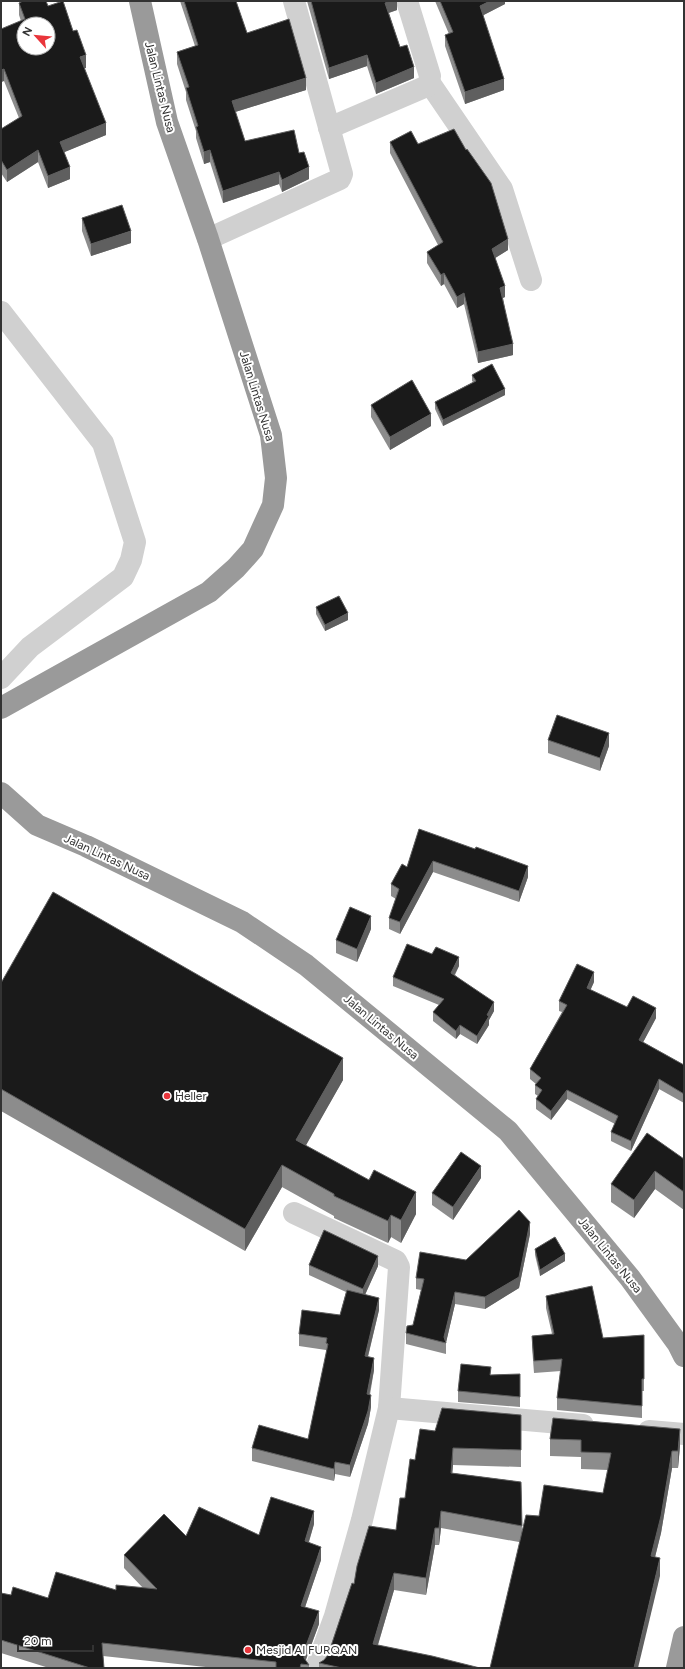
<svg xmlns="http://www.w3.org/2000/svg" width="685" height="1669" font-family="Figtree,sans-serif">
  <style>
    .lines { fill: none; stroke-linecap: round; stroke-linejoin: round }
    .minor { stroke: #d0d0d0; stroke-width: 22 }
    .highway { stroke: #9a9a9a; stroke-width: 22 }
    .wall { fill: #8c8c8c }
    .shaded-wall { fill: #5f5f5f }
    .building { fill: #1a1a1a; stroke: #5f5f5f; fill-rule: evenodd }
    .poi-dot { fill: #e9353b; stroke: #fff; stroke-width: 1.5 }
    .labels { text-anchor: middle; stroke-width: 4; stroke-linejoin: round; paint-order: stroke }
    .street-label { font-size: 12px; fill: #333; stroke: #fff }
    .poi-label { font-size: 12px; fill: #333; stroke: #fff; text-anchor: start }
  </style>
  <rect width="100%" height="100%" fill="#fff"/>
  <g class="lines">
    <g class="minor">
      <path d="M429,82L502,189L531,280"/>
      <path d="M329,128L427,86L429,82L430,76L407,1"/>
      <path d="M208,239L340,179L342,174L294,1"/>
      <path d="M1,312L103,443L135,542L131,560L123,577L30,647L1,678"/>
      <path d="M294,1213L396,1261L399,1267L389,1408L362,1520L335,1616L316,1668"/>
      <path d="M389,1408L583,1425"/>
      <path d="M649,1431L684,1434"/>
    </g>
    <g class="highway">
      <path d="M1,708L209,592L236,568L253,549L273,505L276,478L271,435L208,239L167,122L140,1"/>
      <path d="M1,793L37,825L86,846L242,922L306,965L508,1131L630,1278L678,1344L684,1356"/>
      <path d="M677,1668L684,1637"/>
    </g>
  </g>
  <g class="wall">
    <path d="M180,1H239L236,2L247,33L306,90L235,112L245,141L299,153L309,179L282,192L279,184L223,203L210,162L204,164L196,138V131L186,100V92L177,64V52L195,46Z"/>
    <path d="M307,1H397V10L389,13L400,47L414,78L376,94L367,66L329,79Z"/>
    <path d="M435,1H505V4L483,15L504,90L465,104L445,46V35L449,34Z"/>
    <path d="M19,3L48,6L86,68H84L106,135L64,152L70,179L48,188L38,162L7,182L1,173V129L19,118L4,81L1,82V29L21,21L19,15Z"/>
    <path d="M390,142L418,144L508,250L495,258L505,297L503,298L513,355L478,363L464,304L457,308L444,284L441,286L427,263V252L438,245L390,153Z"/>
    <path d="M82,218L131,243L91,256L82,231Z"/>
    <path d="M472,375L505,395L443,426L435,409V402L473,382L472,381Z"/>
    <path d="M371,405L431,426L390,450L371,417Z"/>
    <path d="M316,607L348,620L325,631L316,614Z"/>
    <path d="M548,740L609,746L600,771L548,753Z"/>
    <path d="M419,829L528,877L519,902L433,872L400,934L389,929V918L396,899L391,896V884L407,867Z"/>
    <path d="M371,929L357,962L336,953V940Z"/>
    <path d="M459,966L455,975L494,1011L489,1020V1025L477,1044L460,1034L456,1039L433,1021V1012L439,1005L393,986V977Z"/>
    <path d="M594,982L590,990L627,1007L656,1018L643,1042L684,1065V1103L659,1089L631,1151L611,1141V1132L615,1124L567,1099L551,1120L536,1109V1099L538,1096L535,1094V1085L536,1084L530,1079V1069L562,1012L559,1011V1001Z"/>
    <path d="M1,983L343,1080L305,1146L416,1214L401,1243L391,1237L388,1243L334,1218V1216L282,1187L245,1251L1,1111Z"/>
    <path d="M684,1159V1210L655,1189L634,1218L611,1202V1184Z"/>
    <path d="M481,1178L453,1220L432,1205V1193Z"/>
    <path d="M530,1234L519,1288L485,1309L455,1304L446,1342V1354L406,1344V1333L413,1325L421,1290L416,1289V1278L466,1260Z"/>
    <path d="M535,1249L565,1261L540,1276L535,1255Z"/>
    <path d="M309,1265L378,1266L365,1295L379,1310L368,1357L374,1370L370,1395L371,1407L368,1424L350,1477L335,1474L334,1481L252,1461V1448L308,1439L326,1354V1350L299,1346V1334L340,1315L346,1292L309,1275Z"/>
    <path d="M546,1296L603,1338L644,1335V1391H642V1418L557,1410V1398L561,1371L534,1373L532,1347V1336L552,1334L546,1308Z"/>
    <path d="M520,1374V1407L458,1402V1391L491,1375Z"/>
    <path d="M521,1415V1467L453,1465L452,1473L521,1482L522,1532L539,1516L603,1493L608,1470L581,1469V1457L550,1456V1439L553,1418L680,1446L678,1468H672L661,1533L655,1557L660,1576L519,1542L441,1528L439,1545H435L426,1595L394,1590L378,1645L480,1668H319V1663L324,1660L328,1655L354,1584L396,1530L415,1460L435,1431Z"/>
    <path d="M314,1524L309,1542L321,1560L305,1607L319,1624L306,1660L309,1665V1668H215L103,1656L104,1668H49L1,1653V1593L11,1595L48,1598L143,1588L124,1568V1555L186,1536L259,1535Z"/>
  </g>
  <g class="shaded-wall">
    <path d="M392,1H397V10L385,14V3Z"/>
    <path d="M490,1H505V4L480,17V6Z"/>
    <path d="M86,55V68L80,70V57Z"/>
    <path d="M367,55V66L329,79V68Z"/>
    <path d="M414,67V78L376,94V83Z"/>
    <path d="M4,69V81L1,82V70Z"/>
    <path d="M306,78V90L232,113V101Z"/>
    <path d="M504,79V90L465,104V92Z"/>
    <path d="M106,123V135L60,154V142Z"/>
    <path d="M38,150V162L7,182V170Z"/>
    <path d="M210,150V162L204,164V152Z"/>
    <path d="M70,167V179L48,188V176Z"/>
    <path d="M309,167V179L282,192V180Z"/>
    <path d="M279,172V184L223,203V191Z"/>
    <path d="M131,231V243L91,256V244Z"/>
    <path d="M508,239V250L492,260V249Z"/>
    <path d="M444,273V284L441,286V275Z"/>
    <path d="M505,286V297L500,299V288Z"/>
    <path d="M464,293V304L457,308V297Z"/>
    <path d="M513,344V355L478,363V352Z"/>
    <path d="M505,389V395L443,426V420Z"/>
    <path d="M431,414V426L390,450V437Z"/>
    <path d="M348,613V620L325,631V625Z"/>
    <path d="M609,733V746L600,771V758Z"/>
    <path d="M433,861V872L400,934V922Z"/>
    <path d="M528,866V877L519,902V891Z"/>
    <path d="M371,916V929L357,962V949Z"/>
    <path d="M459,957V966L451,981V973Z"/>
    <path d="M594,972V982L587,998V988Z"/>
    <path d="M494,1002V1011L489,1020V1025L477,1044V1036L487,1015Z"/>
    <path d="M656,1008V1018L639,1050V1040Z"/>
    <path d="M460,1025V1034L456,1039V1031Z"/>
    <path d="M343,1058V1080L296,1163V1140Z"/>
    <path d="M659,1079V1089L631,1151V1141Z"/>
    <path d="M567,1090V1099L551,1120V1111Z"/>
    <path d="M282,1165V1187L245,1251V1229Z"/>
    <path d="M481,1166V1178L453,1220V1207Z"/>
    <path d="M655,1171V1189L634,1218V1200Z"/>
    <path d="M416,1192V1214L401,1243V1220Z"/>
    <path d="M391,1215V1237L388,1243V1221Z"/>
    <path d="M530,1222V1234L519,1288L485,1309V1297Z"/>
    <path d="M565,1254V1261L540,1276V1270Z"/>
    <path d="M378,1256V1266L363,1299V1289Z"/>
    <path d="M455,1292V1304L446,1343L444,1337Z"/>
    <path d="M379,1298V1310L365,1368V1356Z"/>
    <path d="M374,1358V1370L367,1406V1394Z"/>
    <path d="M371,1395V1407L368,1424L350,1477V1465Z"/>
    <path d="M680,1429V1446L678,1468V1451Z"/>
    <path d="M453,1448V1465L451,1490V1473Z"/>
    <path d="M672,1451V1468L661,1533L651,1573V1556Z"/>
    <path d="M335,1462V1474L334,1481V1469Z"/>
    <path d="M314,1511V1524L305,1554V1541Z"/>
    <path d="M441,1511V1528L439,1545V1528Z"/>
    <path d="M435,1528V1545L426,1595V1578Z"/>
    <path d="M321,1547V1560L301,1619V1606Z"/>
    <path d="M660,1558V1576L638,1668H634Z"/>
    <path d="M394,1573V1590L373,1661V1644Z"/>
    <path d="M319,1611V1624L304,1664V1651Z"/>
  </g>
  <g class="building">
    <path d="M23,1H46L48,6L63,1L73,31L77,30L86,55L80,57L106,123L60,142L70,167L48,176L38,150L7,170L1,160V129L22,116L4,69L1,70V29L25,19L19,3ZM24,24H48V48H24Z"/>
    <path d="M184,1H236L247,33L289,19L306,78L232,101L245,141L294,130L299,153L304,152L309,167L282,180L279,172L223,191L210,150L204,152L196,127L198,126L186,88L189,87L177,52L198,45Z"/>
    <path d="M311,1H392L385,3L400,47L407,45L414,67L376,83L367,55L329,68Z"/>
    <path d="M440,1H490L480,6L504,79L465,92L445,35L453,32Z"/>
    <path d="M454,129L466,150L467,149L491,183L508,239L492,249L505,286L500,288L513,344L478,352L464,293L457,297L444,273L441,275L427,252L443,242L390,142L411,131L418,144Z"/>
    <path d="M122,205L131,231L91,244L82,218Z"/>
    <path d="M492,364L505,389L443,420L435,402L476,381L472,375Z"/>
    <path d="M412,380L431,414L390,437L371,405Z"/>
    <path d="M339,596L348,613L325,625L316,607Z"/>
    <path d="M557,715L609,733L600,758L548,740Z"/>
    <path d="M419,829L475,849L476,847L528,866L519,891L433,861L400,922L389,918L399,889L391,884L402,864L407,867Z"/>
    <path d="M53,892L343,1058L296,1140L369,1180L374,1170L416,1192L401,1220L391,1215L388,1221L334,1196V1194L282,1165L245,1229L1,1089V983Z"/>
    <path d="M350,907L371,916L357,949L336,940Z"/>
    <path d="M407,944L432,954L436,947L459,957L451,973L494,1002L487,1015L489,1016L477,1036L460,1025L456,1031L433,1012L444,999L393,977Z"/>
    <path d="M577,964L594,972L587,988L627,1007L633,996L656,1008L639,1040L684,1065V1094L659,1079L631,1141L611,1132L618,1116L567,1090L551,1111L536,1099L542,1090L535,1085L541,1078L530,1069L567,1005L559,1001Z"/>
    <path d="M647,1133L684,1159V1192L655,1171L634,1200L611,1184Z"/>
    <path d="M461,1152L481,1166L453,1207L432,1193Z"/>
    <path d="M519,1210L530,1222L519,1277L485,1297L455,1292L444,1337L446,1343L406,1333L407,1326L413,1325L424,1279L416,1278L420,1252L466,1260Z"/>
    <path d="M324,1230L378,1256L363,1289L309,1265Z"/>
    <path d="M555,1237L565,1254L540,1270L535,1249Z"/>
    <path d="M592,1286L603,1338L644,1335V1379H642V1406L557,1398L562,1359L534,1361L532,1336L554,1334L546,1296Z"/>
    <path d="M347,1290L379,1298L365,1356L374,1358L367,1394L371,1395L368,1411L350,1465L335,1462L334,1469L252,1448L259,1425L308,1439L328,1344L326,1343L327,1338L299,1334L302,1310L340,1315Z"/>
    <path d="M461,1364L491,1367L490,1375L520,1374V1397L458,1391Z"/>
    <path d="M442,1408L521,1415V1450L453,1448L451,1473L521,1482L522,1526L441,1511L439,1528H435L426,1578L394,1573L373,1644L432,1656L480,1668H342L319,1663L324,1660L328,1655L352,1583L354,1584L357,1566L369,1526L396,1530L400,1498H405L410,1459L415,1460L420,1429L435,1431Z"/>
    <path d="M553,1418L680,1429L678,1451H672L661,1516L651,1556L660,1558L634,1668H490L526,1515L539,1516L544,1485L603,1493L611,1453L581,1452V1440L550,1439Z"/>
    <path d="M271,1497L314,1511L305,1541L321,1547L301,1606L319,1611L304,1651V1658L309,1665L301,1664L300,1668H276V1662L102,1643L104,1668H90L1,1640V1593L11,1595L13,1587L48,1598L56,1572L116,1590V1585L157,1589L124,1555L164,1514L186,1536L199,1507L259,1535Z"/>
  </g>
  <g class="poi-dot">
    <circle cx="167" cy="1096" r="4"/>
    <circle cx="248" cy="1650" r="4"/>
  </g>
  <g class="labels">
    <g class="street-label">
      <text transform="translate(160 87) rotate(76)" y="4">Jalan Lintas Nusa</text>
      <text transform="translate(257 396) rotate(73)" y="4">Jalan Lintas Nusa</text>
      <text transform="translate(107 857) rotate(25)" y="4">Jalan Lintas Nusa</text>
      <text transform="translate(381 1027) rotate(40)" y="4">Jalan Lintas Nusa</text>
      <text transform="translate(610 1255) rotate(51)" y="4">Jalan Lintas Nusa</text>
    </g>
    <g class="poi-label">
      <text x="175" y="1100">Heller</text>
      <text x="256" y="1654">Mesjid Al FURQAN</text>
    </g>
  </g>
  <rect width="685" height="1669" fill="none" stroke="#333333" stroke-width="4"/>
  <g transform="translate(36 36) rotate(297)"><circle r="19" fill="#ffffff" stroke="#adadad"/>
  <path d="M0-3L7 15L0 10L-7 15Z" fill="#e9353b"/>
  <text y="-6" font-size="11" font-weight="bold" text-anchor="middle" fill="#333333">N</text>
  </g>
  <path d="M18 1645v6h75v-6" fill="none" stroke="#333333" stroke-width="2"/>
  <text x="24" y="1645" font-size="12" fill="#333333" stroke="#ffffff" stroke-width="3" paint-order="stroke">20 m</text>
</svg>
